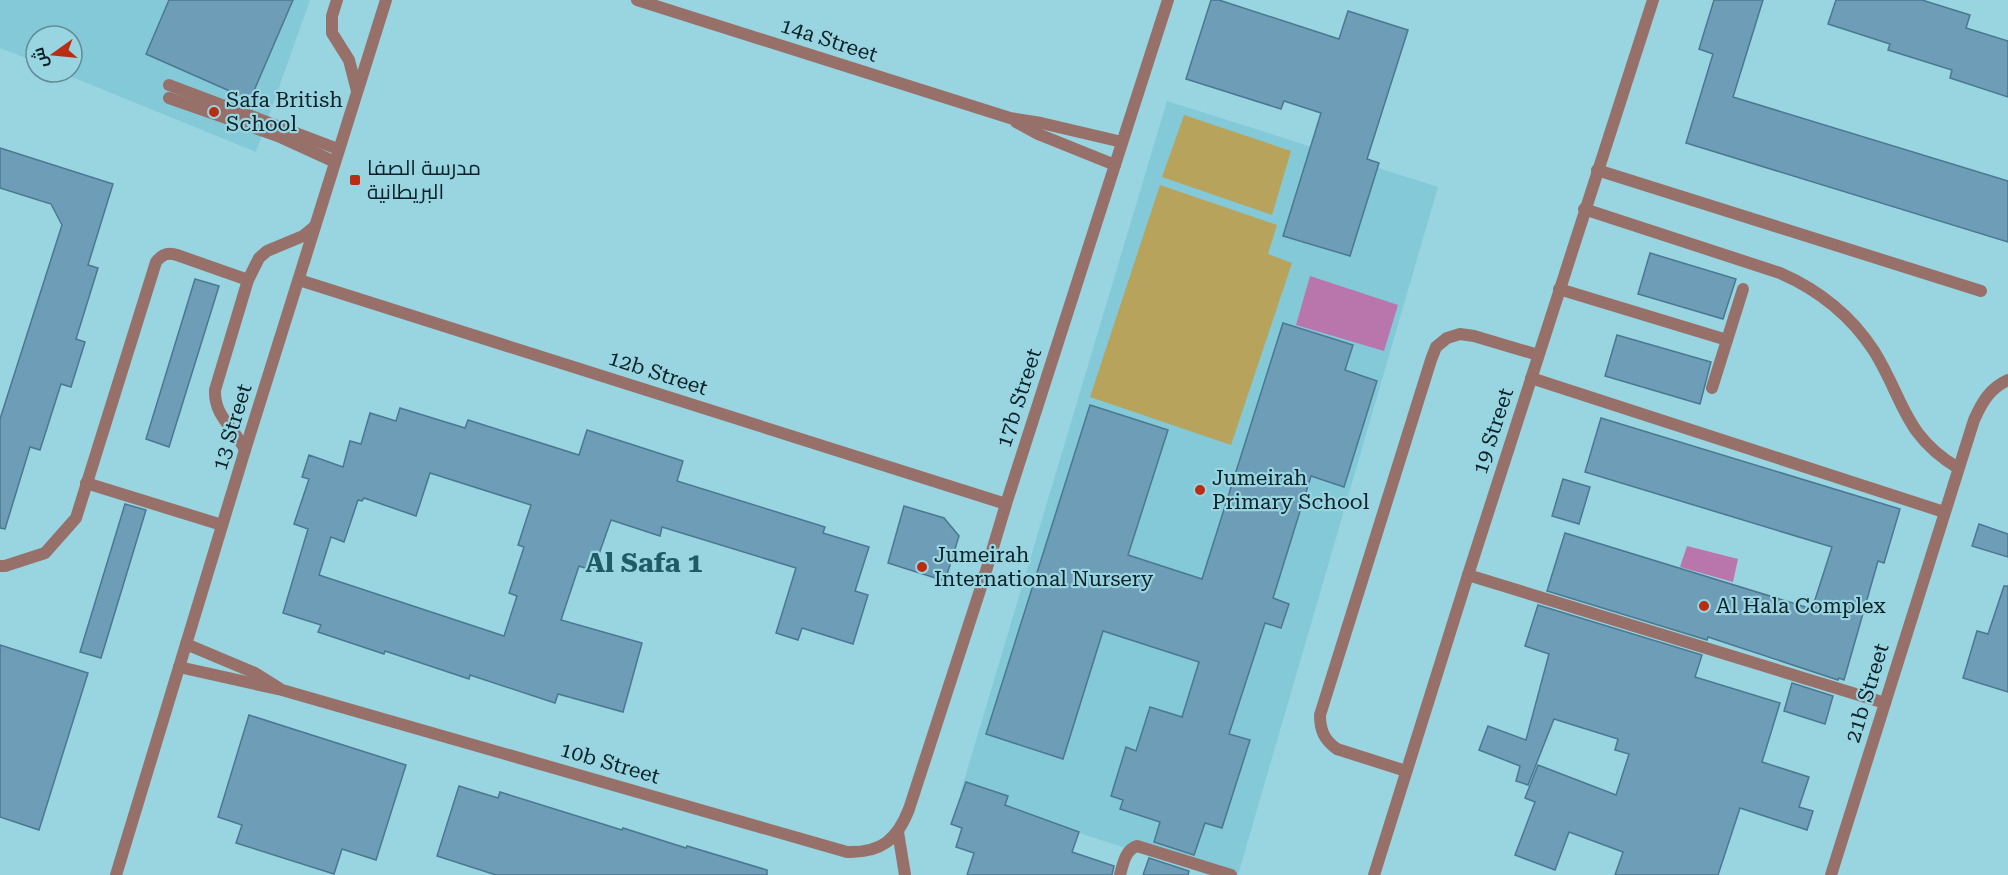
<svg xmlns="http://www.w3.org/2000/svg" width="2008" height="875" font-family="'Roboto Serif',Cairo,serif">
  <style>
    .built { fill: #84c9d8 }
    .green { fill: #b8a35d }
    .water { fill: #b876ad }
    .building { fill: #6e9db7; stroke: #4b7891; stroke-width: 1.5; fill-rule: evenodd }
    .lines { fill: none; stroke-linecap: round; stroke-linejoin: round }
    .lane { stroke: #977169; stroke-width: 12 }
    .street { stroke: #977169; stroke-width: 12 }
    .poi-dot { fill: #b92e13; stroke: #99d4e1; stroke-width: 2 }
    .labels { text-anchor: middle; stroke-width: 4.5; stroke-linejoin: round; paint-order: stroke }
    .street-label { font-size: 21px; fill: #0a2227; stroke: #99d4e1 }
    .poi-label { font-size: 21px; fill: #0a2227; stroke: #99d4e1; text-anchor: start }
    .district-label { font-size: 27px; font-weight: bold; fill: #1f5b66; stroke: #99d4e1 }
  </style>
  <rect width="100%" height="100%" fill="#99d4e1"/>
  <g class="built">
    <path d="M0,0H310L256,152L60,72H72V36H36V62L0,48Z"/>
    <path d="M1167,101L1438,187L1238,875H1208L960,794Z"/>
  </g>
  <g class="green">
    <path d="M1184,115L1291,151L1272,215L1162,177Z"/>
    <path d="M1160,185L1277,225L1268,254L1292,263L1231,445L1090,397Z"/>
  </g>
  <g class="water">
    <path d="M1310,276L1398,305L1384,351L1296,325Z"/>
    <path d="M1687,546L1738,559L1733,582L1680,567Z"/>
  </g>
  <g class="building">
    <path d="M169,0H293L250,100L146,54Z"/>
    <path d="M1211,0H1219L1339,39L1348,11L1408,30L1367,159L1379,163L1350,256L1283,236L1321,113L1284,101L1281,109L1186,79Z"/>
    <path d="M1714,0H1763L1733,97L2008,181V242L1686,143L1713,54L1699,49Z"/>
    <path d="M1836,0H1922L1970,15L1966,28L2008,41V97L1950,78L1952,70L1888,50L1890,44L1828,24Z"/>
    <path d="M0,148L113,184L88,265L98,268L76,339L85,342L71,387L61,384L40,450L30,447L5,529L0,528V419L62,225L51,204L0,188Z"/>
    <path d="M1650,253L1736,279L1723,319L1638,294Z"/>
    <path d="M195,279L219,286L169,447L146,439Z"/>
    <path d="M1283,323L1353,345L1345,370L1377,381L1344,487L1311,476L1273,598L1289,604L1281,628L1265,623L1229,734L1250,740L1222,828L1205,823L1194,855L1154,842L1160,822L1120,809L1123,800L1111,796L1126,747L1136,751L1150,707L1182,717L1199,662L1103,631L1063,759L986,734L1090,405L1168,430L1128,555L1202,579Z"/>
    <path d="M1617,335L1711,362L1700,404L1605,376Z"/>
    <path d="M400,408L465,428L468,420L579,455L587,430L683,461L677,481L825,527L823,533L869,547L855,591L868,595L853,644L802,628L798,640L776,633L796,568L662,527L660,536L611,520L593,571L579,566L561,620L642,643L623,712L558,694L555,703L470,675L469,679L385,651L384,654L318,632L321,625L283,613L308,529L294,524L309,479L302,477L309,455L343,467L350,441L361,444L370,413L396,421ZM430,473L531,505L518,545L524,547L509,593L517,596L504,636L319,575L331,537L344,542L358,500L362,501L364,498L416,516Z"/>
    <path d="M1601,418L1900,509L1884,563L1878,561L1844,680L1839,678L1838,680L1708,637L1707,640L1547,591L1565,533L1812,609L1832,547L1585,472Z"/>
    <path d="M1563,479L1590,487L1579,524L1552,516Z"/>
    <path d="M125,504L146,510L101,658L80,652Z"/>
    <path d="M904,506L944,518L959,536L945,581L888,563Z"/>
    <path d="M1979,524L2008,534V557L1972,546Z"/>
    <path d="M2004,586H2008V692L1963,678L1977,631L1988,634Z"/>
    <path d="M1538,605L1702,655L1695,677L1780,703L1762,762L1809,777L1799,807L1813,811L1807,830L1740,808L1718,875H1615L1623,852L1569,832L1555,870L1515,855L1535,802L1525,798L1538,765L1616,795L1629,754L1615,750L1618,739L1554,719L1528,785L1516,781L1520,766L1479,750L1488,726L1526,740L1549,654L1525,646Z"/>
    <path d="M0,645L88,673L39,830L0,817Z"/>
    <path d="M1792,683L1833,696L1825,724L1784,711Z"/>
    <path d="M249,715L406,765L376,860L342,849L334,874L236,843L242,825L218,817Z"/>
    <path d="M966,782L1008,796L1005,805L1079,832L1072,852L1114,866L1112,875H967L974,853L956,847L962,828L951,824Z"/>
    <path d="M459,786L498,798L500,792L622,830L623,828L686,848L687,846L767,870V875H496L437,856Z"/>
    <path d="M1149,858L1189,871L1188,875H1143Z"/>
  </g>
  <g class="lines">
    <g class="lane">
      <path d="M337,0L332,16V33L349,60L357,91"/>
      <path d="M169,85L338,149"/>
      <path d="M169,98L278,136L335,162"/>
      <path d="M1597,170L1981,291"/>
      <path d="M1584,209L1780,273C1819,290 1850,314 1874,351C1904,399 1903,435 1958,468"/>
      <path d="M245,450C234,427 214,417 215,390L248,280L259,258L267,251L303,236L315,226"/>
      <path d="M86,483L222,525"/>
      <path d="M0,566H5L45,553L76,518L156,262C162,254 168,252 177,255L248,280"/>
      <path d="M1406,771L1337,749C1324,740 1320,730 1320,715L1431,360L1436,347L1447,338L1460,334L1474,336L1538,355"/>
      <path d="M898,832L905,875"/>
      <path d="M1120,875C1123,864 1125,850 1137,846L1231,875"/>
    </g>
    <g class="street">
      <path d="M637,0L1010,118L1041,123L1122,142"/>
      <path d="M1016,122L1038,134L1115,165"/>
      <path d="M299,280L1006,504"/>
      <path d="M1559,289L1727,340"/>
      <path d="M1531,378L1944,512"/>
      <path d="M1712,388L1743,289"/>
      <path d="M1468,575L1885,703"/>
      <path d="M186,644L255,673L279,688"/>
      <path d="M179,667L282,690L847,852C881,853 897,840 909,809L983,581L1006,504L1168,0"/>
      <path d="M116,875L245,450L386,0"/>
      <path d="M1374,875L1468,575L1653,0"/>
      <path d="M1831,875L1974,420C1982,402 1990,388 2008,380"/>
    </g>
  </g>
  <g class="poi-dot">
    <circle cx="214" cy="112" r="6"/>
    <rect x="349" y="174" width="12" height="12" rx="3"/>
    <circle cx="1200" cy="490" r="6"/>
    <circle cx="922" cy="567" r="6"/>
    <circle cx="1704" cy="606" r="6"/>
  </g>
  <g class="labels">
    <g class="street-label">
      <text transform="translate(829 40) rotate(18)" y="7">14a Street</text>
      <text transform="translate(658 373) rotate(18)" y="7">12b Street</text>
      <text transform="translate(1019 398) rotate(-72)" y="7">17b Street</text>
      <text transform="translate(232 427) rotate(-73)" y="7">13 Street</text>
      <text transform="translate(1493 431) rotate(-72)" y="7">19 Street</text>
      <text transform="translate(1867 693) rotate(-73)" y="7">21b Street</text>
      <text transform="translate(610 763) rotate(16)" y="7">10b Street</text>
    </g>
    <g class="poi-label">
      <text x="226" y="107">Safa British<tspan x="226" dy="24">School</tspan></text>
      <text x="367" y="175">مدرسة الصفا<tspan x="367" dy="24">البريطانية</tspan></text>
      <text x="1212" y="485">Jumeirah<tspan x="1212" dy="24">Primary School</tspan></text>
      <text x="934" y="562">Jumeirah<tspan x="934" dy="24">International Nursery</tspan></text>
      <text x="1716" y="613">Al Hala Complex</text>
    </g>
    <g class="district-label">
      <text x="644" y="572">Al Safa 1</text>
    </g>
  </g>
  <g transform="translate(54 54) rotate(255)"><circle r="28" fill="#99d4e1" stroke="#608d97" stroke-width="1.5"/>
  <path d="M0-4.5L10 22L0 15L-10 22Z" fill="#b92e13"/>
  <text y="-9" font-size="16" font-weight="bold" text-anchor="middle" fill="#0a2227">ش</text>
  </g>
</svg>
